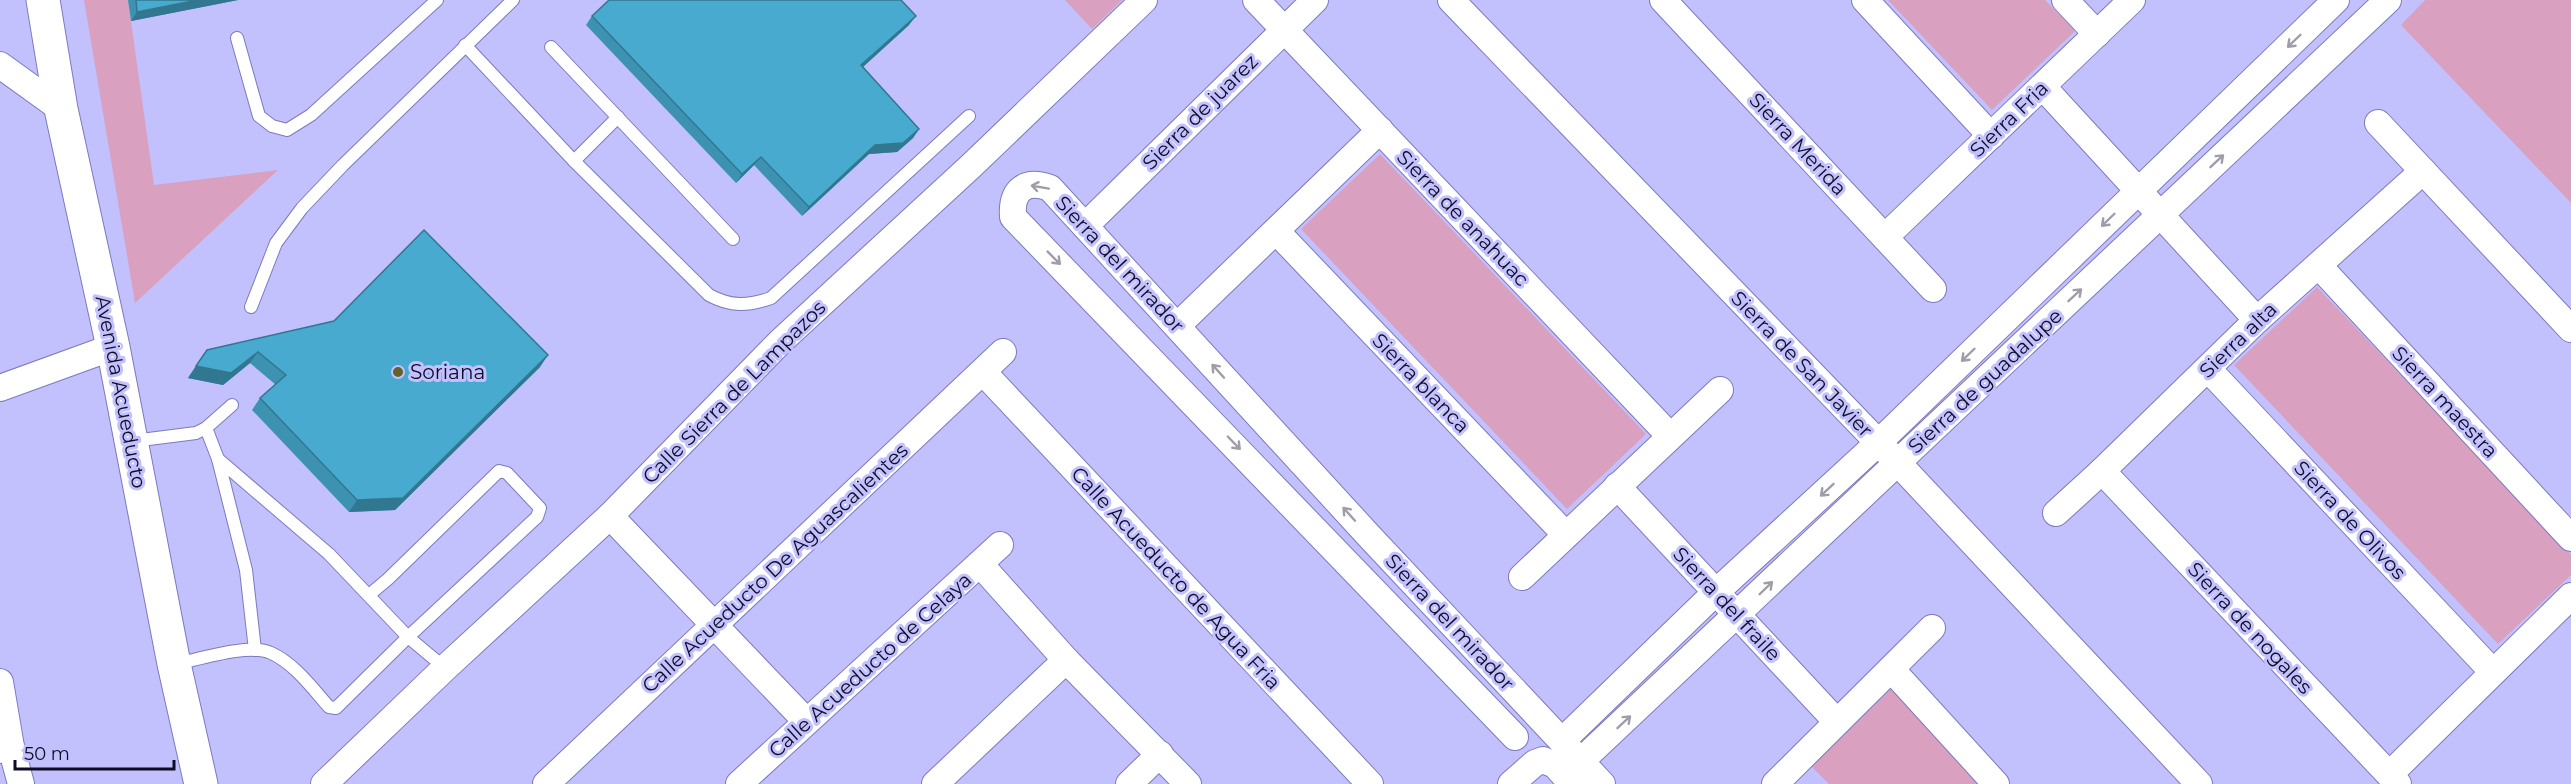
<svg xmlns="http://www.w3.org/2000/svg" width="2571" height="784" font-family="Montserrat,sans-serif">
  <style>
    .green { fill: #d9a1bf }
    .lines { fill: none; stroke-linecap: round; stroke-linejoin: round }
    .lane-casing { stroke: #7d79bf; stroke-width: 14 }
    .street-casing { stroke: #7d79bf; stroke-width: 28 }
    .secondary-casing { stroke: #7d79bf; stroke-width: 35 }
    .lane { stroke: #fff; stroke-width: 12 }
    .street { stroke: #fff; stroke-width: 26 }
    .secondary { stroke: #fff; stroke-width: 33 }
    .wall { fill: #3e92b1 }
    .shaded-wall { fill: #327790 }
    .building { fill: #48aace; stroke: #327790; stroke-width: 1.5 }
    .oneway { stroke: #9f9ea8 }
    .poi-dot { fill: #64612d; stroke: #c2c1fd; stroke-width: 2 }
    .labels { text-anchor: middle; stroke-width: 6; stroke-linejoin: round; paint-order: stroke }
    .street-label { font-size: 20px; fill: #0f0c26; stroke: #c2c1fd }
    .poi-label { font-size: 20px; fill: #0f0c26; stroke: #c2c1fd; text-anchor: start }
  </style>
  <rect width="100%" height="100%" fill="#c2c1fd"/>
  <g class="green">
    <path d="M84,0H128L154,185L278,170L135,303Z"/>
    <path d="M1065,0H1122L1092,29Z"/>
    <path d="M1888,0H2045L2075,31L1992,110Z"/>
    <path d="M2425,0H2571V203L2401,25Z"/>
    <path d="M1380,154L1646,434L1567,509L1301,229Z"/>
    <path d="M2317,287L2571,554V575L2498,644L2234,365Z"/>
    <path d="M1892,683L1985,784H1829L1810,765Z"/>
  </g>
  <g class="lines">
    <g class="lane-casing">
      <g id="lane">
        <path d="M237,38L259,116L272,126L287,130L311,115L437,0"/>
        <path d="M465,45L574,161L709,295C731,307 748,306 771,298L969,116"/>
        <path d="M551,47L733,239"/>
        <path d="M574,161L618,117"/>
        <path d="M251,307L276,243L302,208L343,165L513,0"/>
        <path d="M206,428L218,459"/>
        <path d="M133,441L196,433L206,428L232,405"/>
        <path d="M255,650L246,570L218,459L329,554L408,637L445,668"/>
        <path d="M176,664C200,659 249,643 271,653C294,663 313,689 329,707L336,708L408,637L537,517L540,508L507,473L499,471L388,579L369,595"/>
      </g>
    </g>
    <g class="street-casing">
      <g id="street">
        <path d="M1256,0L1670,436"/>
        <path d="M1451,0L1898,463L2199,784"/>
        <path d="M1663,0L1933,289"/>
        <path d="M1865,0L1991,136"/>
        <path d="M2065,0L2097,34"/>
        <path d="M0,65L61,109"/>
        <path d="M2043,87L2257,320"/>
        <path d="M2378,123L2571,329"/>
        <path d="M1085,226L1315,0"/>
        <path d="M1277,232L1566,535"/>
        <path d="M1885,237L2132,0"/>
        <path d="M2319,266L2571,538"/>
        <path d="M1177,326L1380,130"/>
        <path d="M2208,369L2492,671"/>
        <path d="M983,372L1370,784"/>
        <path d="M0,388L113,347"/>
        <path d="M2102,471L2398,784"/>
        <path d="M1617,486L1837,722"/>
        <path d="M2056,513L2102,471L2257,320L2423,171"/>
        <path d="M610,516L806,721"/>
        <path d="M980,564L1066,660L1188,784"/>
        <path d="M1522,577L1720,390"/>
        <path d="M1892,670L1996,784"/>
        <path d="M0,682L11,747L0,750"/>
        <path d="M1515,737L1013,217C1011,190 1025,179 1050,188L1369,536L1602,784"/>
        <path d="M1562,741L1716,592L1878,443L2336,0"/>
        <path d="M11,747L21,784"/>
        <path d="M1581,761L2388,0"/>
        <path d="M2390,774L2571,596"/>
        <path d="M324,784L445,668L610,516L781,341L971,166L1144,0"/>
        <path d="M546,784L1003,352"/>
        <path d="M739,784L1000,545"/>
        <path d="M935,784L1066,660"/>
        <path d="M1129,784L1160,754"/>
        <path d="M1511,784L1535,763L1543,760L1555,765L1572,784"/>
        <path d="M1775,784L1932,628"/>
      </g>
    </g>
    <g class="secondary-casing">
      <path id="secondary" d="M43,0L61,109L113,347L174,664L201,784"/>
    </g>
    <use href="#lane" class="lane"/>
    <use href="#street" class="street"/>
    <use href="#secondary" class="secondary"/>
  </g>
  <g class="wall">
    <path d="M128,0H238L131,21Z"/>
    <path d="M592,16L909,25L863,67L919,129L913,138L897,152L869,154L802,216L754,165L736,183L586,25Z"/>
    <path d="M334,321L540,367L395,510L349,512L252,410L260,398L276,385L250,363L223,385L188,378L207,350Z"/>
  </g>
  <g class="shaded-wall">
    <path d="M198,0H238L131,21L137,12Z"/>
    <path d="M916,16L909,25L855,74L861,65Z"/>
    <path d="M919,129L913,138L897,152L869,154L802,216L809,207L875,145Z"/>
    <path d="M761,157L754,165L736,183L742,174Z"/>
    <path d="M258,352L250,363L223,385L188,378L196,366Z"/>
    <path d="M548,355L540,367L395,510L349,512L357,500Z"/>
  </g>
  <g class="building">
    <path d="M136,0H198L137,12Z"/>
    <path d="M609,0H901L916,16L861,65L919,129L903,143L875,145L809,207L761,157L742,174L592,16Z"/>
    <path d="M424,230L548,355L403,498L357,500L260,398L286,375L258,352L231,373L196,366L207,350L334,321Z"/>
  </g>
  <defs><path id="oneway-shaft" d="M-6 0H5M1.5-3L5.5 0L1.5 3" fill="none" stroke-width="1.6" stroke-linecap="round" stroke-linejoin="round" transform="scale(1.5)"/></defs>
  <g class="oneway">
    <use href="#oneway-shaft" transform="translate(2294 41) rotate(136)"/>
    <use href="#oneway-shaft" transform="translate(2217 161) rotate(-43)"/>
    <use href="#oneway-shaft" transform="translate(1040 187) rotate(-170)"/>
    <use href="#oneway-shaft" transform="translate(2108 220) rotate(136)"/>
    <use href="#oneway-shaft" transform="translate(1054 258) rotate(45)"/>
    <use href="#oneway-shaft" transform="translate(2075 295) rotate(-43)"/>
    <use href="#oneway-shaft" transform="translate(1968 355) rotate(136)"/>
    <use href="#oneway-shaft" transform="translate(1218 371) rotate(-132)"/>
    <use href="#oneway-shaft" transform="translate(1234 443) rotate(46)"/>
    <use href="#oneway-shaft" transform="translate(1827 490) rotate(137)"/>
    <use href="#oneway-shaft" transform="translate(1349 514) rotate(-132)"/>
    <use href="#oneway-shaft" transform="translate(1766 588) rotate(-44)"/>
    <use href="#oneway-shaft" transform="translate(1624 722) rotate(-43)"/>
  </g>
  <circle class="poi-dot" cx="398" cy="372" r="6"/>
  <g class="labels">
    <g class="street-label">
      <text transform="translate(1200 112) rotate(-45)" y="7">Sierra de juarez</text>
      <text transform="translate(2009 119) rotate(-44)" y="7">Sierra Fria</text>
      <text transform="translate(1798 144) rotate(47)" y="7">Sierra Merida</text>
      <text transform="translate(1463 218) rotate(46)" y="7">Sierra de anahuac</text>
      <text transform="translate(1120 264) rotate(47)" y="7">Sierra del mirador</text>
      <text transform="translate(2238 340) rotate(-44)" y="7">Sierra alta</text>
      <text transform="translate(1802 364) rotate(46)" y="7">Sierra de San Javier</text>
      <text transform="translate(1985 381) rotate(-43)" y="7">Sierra de guadalupe</text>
      <text transform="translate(1421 383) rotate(46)" y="7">Sierra blanca</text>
      <text transform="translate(121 392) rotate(79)" y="7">Avenida Acueducto</text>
      <text transform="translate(734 392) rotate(-45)" y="7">Calle Sierra de Lampazos</text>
      <text transform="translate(2445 402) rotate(47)" y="7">Sierra maestra</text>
      <text transform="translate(2350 520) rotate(47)" y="7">Sierra de Olivos</text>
      <text transform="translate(775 568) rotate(-43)" y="7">Calle Acueducto De Aguascalientes</text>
      <text transform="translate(1176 578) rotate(47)" y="7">Calle Acueducto de Agua Fria</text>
      <text transform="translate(1727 604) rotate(47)" y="7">Sierra del fraile</text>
      <text transform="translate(1450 622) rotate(47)" y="7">Sierra del mirador</text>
      <text transform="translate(2250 628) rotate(47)" y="7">Sierra de nogales</text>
      <text transform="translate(870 665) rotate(-42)" y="7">Calle Acueducto de Celaya</text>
    </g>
    <g class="poi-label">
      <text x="410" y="379">Soriana</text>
    </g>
  </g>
  <path d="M15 760v9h159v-9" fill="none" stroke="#0f0c26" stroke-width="3"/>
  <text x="24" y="760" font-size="18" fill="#0f0c26" stroke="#c2c1fd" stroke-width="4.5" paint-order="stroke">50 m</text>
</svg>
